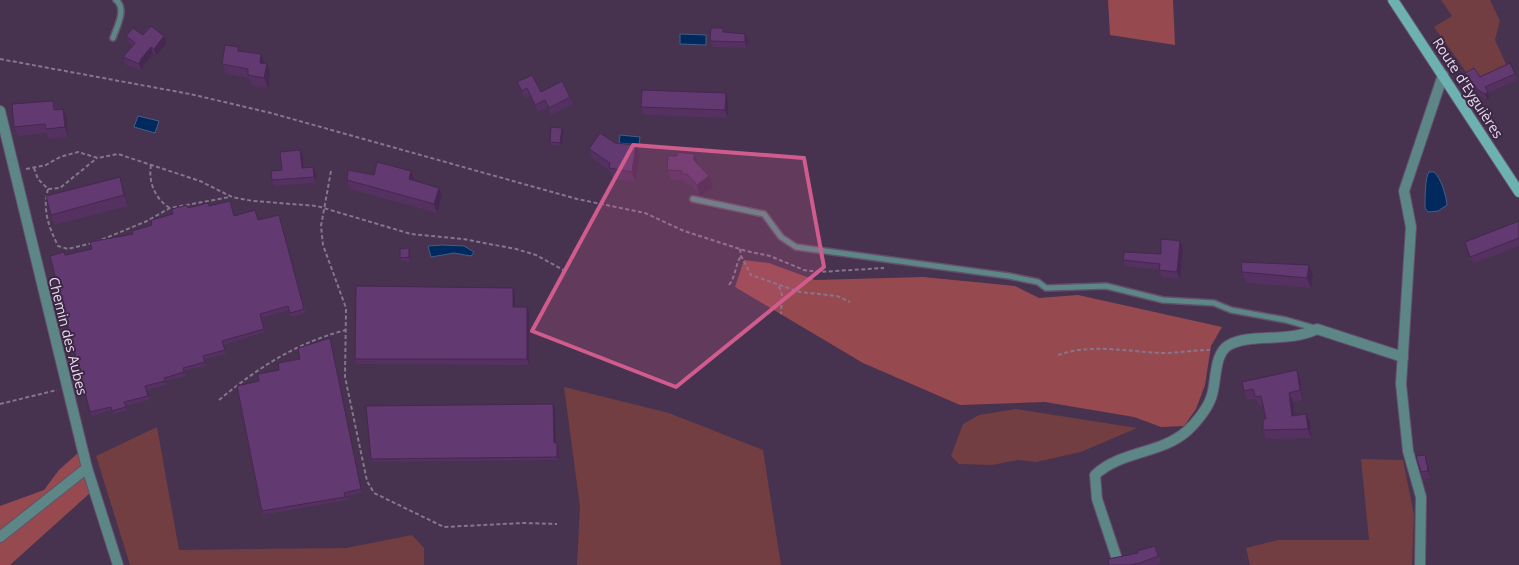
<svg xmlns="http://www.w3.org/2000/svg" width="1519" height="565" font-family="'Open Sans',sans-serif">
  <style>
    .green { fill: #723e41 }
    .forest { fill: #964a50 }
    .water { fill: #00295d; stroke: #465e88 }
    .lines { fill: none; stroke-linecap: round; stroke-linejoin: round }
    .service-casing { stroke: #64506c; stroke-width: 8 }
    .minor-casing { stroke: #64506c; stroke-width: 12 }
    .secondary-casing { stroke: #64506c; stroke-width: 12 }
    .path { stroke: #87758e; stroke-width: 2; stroke-dasharray: 4 2.5; stroke-linecap: butt }
    .service { stroke: #5d8787; stroke-width: 5 }
    .minor { stroke: #5d8787; stroke-width: 10 }
    .secondary { stroke: #6db1b2; stroke-width: 10 }
    .wall { fill: #543161 }
    .shaded-wall { fill: #45284f }
    .building { fill: #623971; stroke: #45284f }
    .marked { fill: #d05c8e; fill-opacity: 0.2; stroke: #d05c8e; stroke-width: 4; stroke-linejoin: round }
    .labels { text-anchor: middle; stroke-width: 4; stroke-linejoin: round; paint-order: stroke }
    .street-label { font-size: 14px; fill: #e9dbee; stroke: #3c2744 }
  </style>
  <rect width="100%" height="100%" fill="#47324f"/>
  <g class="green">
    <path d="M1441,0H1490L1500,21L1495,40L1507,66L1482,81L1478,73L1469,76L1434,27L1452,16Z"/>
    <path d="M564,387L669,413L763,450L781,565H577L580,507Z"/>
    <path d="M1016,409L1137,428L1081,452L1036,462L1018,460L992,465L959,464L951,456L963,424L979,415Z"/>
    <path d="M157,427L179,550L346,548L412,535L424,548V565H130L96,456Z"/>
    <path d="M1361,459L1403,460L1414,514L1412,565H1250L1246,548L1278,540H1369Z"/>
  </g>
  <g class="forest">
    <path d="M1108,0H1173L1175,45L1110,35Z"/>
    <path d="M744,260L769,263L815,280L923,277L1015,286L1039,298L1078,295L1222,327L1211,346L1205,385L1196,409L1184,426L1161,427L1134,417L1045,402L960,405L863,363L735,287Z"/>
    <path d="M78,453L90,493L10,565H0V506L44,490L59,470Z"/>
  </g>
  <g class="water">
    <path d="M680,34L706,35V45L680,44Z"/>
    <path d="M138,116L159,121L155,133L134,127Z"/>
    <path d="M620,135L640,137L639,145L619,143Z"/>
    <path d="M1429,172H1434C1441,178 1446,195 1447,205L1438,211L1428,212L1425,208C1425,200 1425,177 1429,172Z"/>
    <path d="M442,245L464,246L474,252L471,256L454,253L431,257L428,246Z"/>
  </g>
  <g class="lines">
    <g class="service-casing">
      <g id="service">
        <path d="M113,38C117,26 127,9 116,0"/>
        <path d="M693,199L764,214L781,237L796,247L1009,276L1038,282L1046,288L1106,286L1163,300L1214,303L1231,310L1286,320L1314,328"/>
      </g>
    </g>
    <g class="minor-casing">
      <g id="minor">
        <path d="M0,111L87,468L118,565"/>
        <path d="M0,537L87,468"/>
        <path d="M1116,556L1097,499L1095,475C1120,451 1161,454 1187,431C1196,423 1207,409 1211,398C1217,383 1213,354 1229,345C1250,333 1289,343 1317,329L1403,357"/>
        <path d="M1420,565L1421,497L1408,451L1401,384L1411,227L1404,191L1443,75"/>
      </g>
    </g>
    <g class="secondary-casing">
      <path id="secondary" d="M1393,0L1519,192"/>
    </g>
    <g class="path">
      <path d="M0,59L190,94L271,113L577,199L645,213L684,231L746,251L770,256L804,270L819,272L884,268"/>
      <path d="M151,165C148,182 155,199 170,208"/>
      <path d="M34,168L38,179L48,189L60,188L97,158"/>
      <path d="M26,169L46,165L60,157L78,152L98,158L118,154L200,181L232,197L253,201L317,206L411,234L463,239L516,249L536,255L567,272"/>
      <path d="M331,171L321,226L323,245L346,308L345,377L367,481L374,493L444,527L523,523L557,524"/>
      <path d="M48,189C42,210 49,227 58,246L68,249L92,243"/>
      <path d="M96,242L147,221L170,208L230,197"/>
      <path d="M740,249L741,256L751,275L800,292L837,296L850,302"/>
      <path d="M729,285C736,276 735,265 741,256"/>
      <path d="M779,286L782,295L781,314"/>
      <path d="M1058,355C1091,343 1128,352 1163,353C1179,353 1194,350 1210,350"/>
      <path d="M219,400C259,367 296,343 346,330"/>
      <path d="M0,404L57,390"/>
    </g>
    <use href="#service" class="service"/>
    <use href="#minor" class="minor"/>
    <use href="#secondary" class="secondary"/>
  </g>
  <g class="wall">
    <path d="M725,32L748,40L747,48L713,47L710,41Z"/>
    <path d="M143,35L164,36L167,43L156,56L153,54L143,66L142,71L126,65L123,57L133,46L129,43L126,36Z"/>
    <path d="M240,52L261,54L264,64L270,74L268,88L251,85L249,78L226,74L222,64Z"/>
    <path d="M1510,63L1517,80L1488,93L1490,98L1487,100L1481,96L1468,79L1465,73L1480,77Z"/>
    <path d="M517,82L541,92L570,97L573,104L551,115L548,107L538,112L530,96L524,98Z"/>
    <path d="M726,93L728,100V118L644,115L641,107Z"/>
    <path d="M53,101L57,110L67,119L68,137L49,139L47,133L18,136L14,127Z"/>
    <path d="M563,132L562,146L551,145L550,142Z"/>
    <path d="M615,143L640,155L635,182L613,179L610,171L593,159L589,149Z"/>
    <path d="M300,150L303,156L304,168L313,167L316,173V183L274,186L272,180Z"/>
    <path d="M698,165L713,187L700,196L691,185H685L684,181L671,180L667,170Z"/>
    <path d="M411,171L414,180V181L439,188L442,196L437,213L350,189L347,180L374,175Z"/>
    <path d="M120,177L123,187L128,206L55,225L51,215Z"/>
    <path d="M209,206L235,216L258,220L279,215L306,313L291,317L289,310L261,318L265,332L224,345L226,354L204,359L206,366L184,371L186,376L165,381L166,385L147,390L149,400L126,406L127,411L113,414L112,410L92,416L90,412L65,255L92,249L133,234L152,225L173,214L188,208Z"/>
    <path d="M1519,221V246L1473,264L1465,242Z"/>
    <path d="M1180,241L1183,248L1180,279L1162,277L1159,270L1125,266L1123,260L1161,254Z"/>
    <path d="M409,248L410,252L411,261H402L400,258Z"/>
    <path d="M1242,272L1313,276L1311,288L1246,283Z"/>
    <path d="M515,293V307L529,312V365L357,364L355,359Z"/>
    <path d="M331,342L362,493L346,496L347,500L263,515L262,511L259,381Z"/>
    <path d="M1300,380L1303,400L1293,402L1294,415L1306,414L1310,423L1311,438L1266,439L1263,430L1266,419L1263,405L1259,406L1256,399L1247,400L1244,391Z"/>
    <path d="M553,404L555,407V443L558,446L559,460L373,462L371,459Z"/>
    <path d="M1425,455L1427,462L1431,478L1423,479L1421,472Z"/>
    <path d="M1158,553L1161,563L1156,565H1109Z"/>
  </g>
  <g class="shaded-wall">
    <path d="M745,34L748,40L747,48L745,42Z"/>
    <path d="M164,36L167,43L156,56L154,49Z"/>
    <path d="M151,47L153,54L143,66L142,71L139,64L141,59Z"/>
    <path d="M261,54L265,64L260,63Z"/>
    <path d="M267,64L270,74L268,88L264,78Z"/>
    <path d="M1488,92L1490,98L1487,100L1485,94Z"/>
    <path d="M726,93L728,100V118L725,110Z"/>
    <path d="M63,109L67,119L68,137L65,127Z"/>
    <path d="M562,128L563,132L562,146L560,143Z"/>
    <path d="M636,145L640,155L635,182L632,172Z"/>
    <path d="M300,150L303,156L304,174L302,168Z"/>
    <path d="M694,154L698,164L694,160Z"/>
    <path d="M313,167L316,173V183L314,177Z"/>
    <path d="M411,171L414,180L412,188L409,179Z"/>
    <path d="M709,176L713,187L700,196L697,185Z"/>
    <path d="M120,177L123,187L128,206L124,195Z"/>
    <path d="M439,188L442,196L437,213L434,204Z"/>
    <path d="M1180,241L1183,248L1180,279L1177,272Z"/>
    <path d="M409,248L410,252L411,261L409,257Z"/>
    <path d="M1309,265L1313,276L1311,288L1307,278Z"/>
    <path d="M513,288L515,293V312L513,307Z"/>
    <path d="M527,307L529,312V365L527,359Z"/>
    <path d="M330,338L331,342L362,493L361,489Z"/>
    <path d="M1297,370L1300,380L1303,400L1300,390Z"/>
    <path d="M1289,393L1293,402L1296,425L1292,416Z"/>
    <path d="M553,404L555,407L556,446L554,443Z"/>
    <path d="M1306,414L1310,423L1311,438L1308,429Z"/>
    <path d="M557,443L558,446L559,460L557,457Z"/>
    <path d="M1425,455L1427,462L1431,478L1428,471Z"/>
  </g>
  <g class="building">
    <path d="M151,26L164,36L154,49L151,47L141,59L139,64L123,57L135,43L126,36L133,28L143,35Z"/>
    <path d="M711,28H723V32L745,34V42L710,41Z"/>
    <path d="M225,45L238,47V51L261,54L260,63L267,64L264,78L248,75V69L222,64Z"/>
    <path d="M1510,63L1515,74L1485,87L1488,92L1485,94L1478,90L1465,73L1474,68L1480,77Z"/>
    <path d="M532,75L541,92L562,81L570,97L549,108L545,100L535,105L527,88L522,91L517,82Z"/>
    <path d="M642,90L726,93L725,110L641,107Z"/>
    <path d="M53,101L54,110L63,109L65,127L46,129L45,124L14,127L12,104Z"/>
    <path d="M551,127L562,128L560,143L550,142Z"/>
    <path d="M600,133L615,143L636,145L632,172L609,168L610,163L589,149Z"/>
    <path d="M300,150L302,168L313,167L314,177L272,180L271,171L282,170L280,152Z"/>
    <path d="M677,152L694,154V160L709,176L697,185L687,174H681L682,171L667,170L668,156H677Z"/>
    <path d="M377,162L411,171L409,179L439,188L434,204L347,180L348,170L374,175Z"/>
    <path d="M120,177L124,195L51,215L46,196Z"/>
    <path d="M230,201L234,216L255,210L258,220L279,215L304,309L290,313L288,306L260,314L264,329L222,341L225,350L203,356L205,362L183,368L184,372L164,378L165,381L145,386L148,396L124,402L126,407L112,411L111,407L90,412L50,256L64,252L65,255L92,249L90,242L133,234L132,231L152,225L151,220L173,214L172,209L187,205L188,208L208,203L209,206Z"/>
    <path d="M1519,221V238L1470,257L1465,242Z"/>
    <path d="M1161,239L1180,241L1177,272L1159,270L1160,264L1123,260L1124,252L1161,254Z"/>
    <path d="M409,248V257L400,258V249Z"/>
    <path d="M1241,262L1309,265L1307,278L1242,272Z"/>
    <path d="M356,286L513,288V307H527V359H355Z"/>
    <path d="M330,338L361,489L344,493L345,497L262,511L237,386L259,381L258,374L279,370L278,363L300,359L298,348Z"/>
    <path d="M1297,370L1300,390L1289,393L1292,416L1306,414L1308,429L1263,430V419H1266L1261,396L1255,397L1253,389L1244,391L1242,382Z"/>
    <path d="M553,404L554,443H557V457L371,459L366,406Z"/>
    <path d="M1425,455L1428,471L1421,472L1416,456Z"/>
    <path d="M1155,546L1158,556L1140,563L1129,565H1109L1108,559L1138,553L1137,551Z"/>
  </g>
  <path class="marked" d="M633,145L804,158L824,267L676,387L532,331Z"/>
  <g class="labels">
    <g class="street-label">
      <text transform="translate(1468 88) rotate(57)" y="5">Route d'Eyguières</text>
      <text transform="translate(68 336) rotate(76)" y="5">Chemin des Aubes</text>
    </g>
  </g>
</svg>
